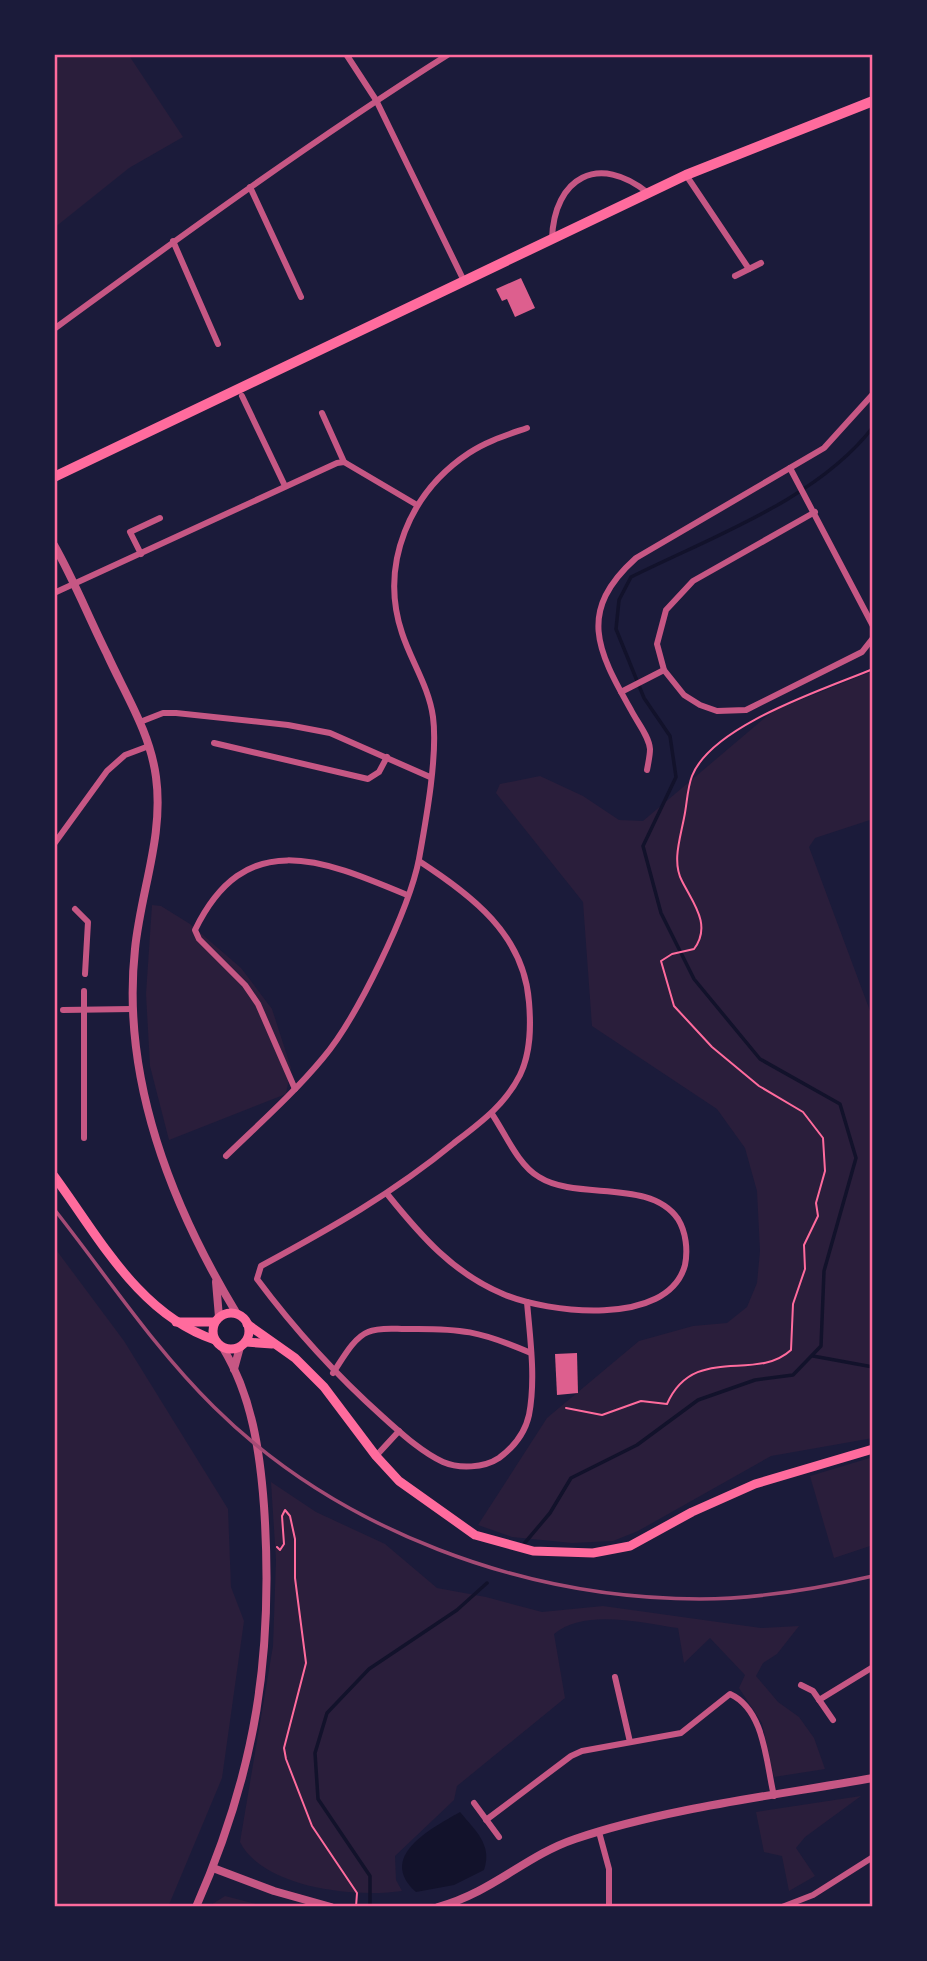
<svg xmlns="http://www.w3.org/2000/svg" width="927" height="1961" font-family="'Roboto Serif',serif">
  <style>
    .green { fill: #2a1e3b }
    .water { fill: #12122b }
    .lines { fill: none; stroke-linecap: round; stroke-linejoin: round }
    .stream { stroke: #12122b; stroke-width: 3.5 }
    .building { fill: #dd5f8e }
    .path { stroke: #ff6b9d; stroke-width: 2 }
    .minor { stroke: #c65784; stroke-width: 6 }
    .tertiary { stroke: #c65784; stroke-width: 8 }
    .secondary { stroke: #ff6b9d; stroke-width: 9 }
    .primary { stroke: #ff6b9d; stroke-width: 10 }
    .rail { stroke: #a44b75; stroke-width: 3.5 }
    .neatline { fill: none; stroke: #ff6b9d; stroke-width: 2.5 }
  </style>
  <rect width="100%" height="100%" fill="#1b1b3a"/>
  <g class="green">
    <path d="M54,54H128L183,137L129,168L54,228Z"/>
    <path d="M873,671V819L815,838L809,847L873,1019V1438L771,1456L638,1531L613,1541L572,1543L512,1537L478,1525L547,1418L639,1341L693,1326L727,1323L747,1307L757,1283L760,1251L757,1191L745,1148L717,1109L592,1026L583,902L496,793L500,784L540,776L583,796L619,820L643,821L773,711Z"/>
    <path d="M152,905L161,906L190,924L241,968L272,1009L291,1068L286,1094L169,1140L150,1066L146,994Z"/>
    <path d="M54,1247L124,1341L228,1509L231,1587L244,1621L222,1778L168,1907H54Z"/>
    <path d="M873,1457V1545L834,1558L810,1476Z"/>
    <path d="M271,1482L316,1512L385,1544L437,1588L486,1597L542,1612L603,1606L761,1628L799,1626L777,1654L763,1663L756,1676L778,1702L799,1717L814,1738L825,1769L774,1777L762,1723L739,1688L745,1675L710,1638L684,1663L678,1628C643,1623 584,1608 554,1634L565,1698L457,1786L454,1800L395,1856L396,1880L402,1891C355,1898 263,1888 240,1842L273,1646L276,1560Z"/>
    <path d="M861,1796L805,1837L796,1848L815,1876L789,1891L782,1856L764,1852L756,1812Z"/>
    <path d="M225,1896L267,1907H208Z"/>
  </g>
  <path class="water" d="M460,1812C475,1830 493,1845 484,1870L454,1885L416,1892C377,1857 430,1829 460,1812Z"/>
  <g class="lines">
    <g class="stream">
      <path d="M813,1356L873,1367"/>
      <path d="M523,1545L550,1513L571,1478L637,1445L698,1400L755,1380L793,1375L821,1346L824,1271L856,1158L840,1104L760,1059L694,979L661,913L643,846L676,777L670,736L644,698L616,629L619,600L631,577C711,537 818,499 873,427"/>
      <path d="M370,1907V1876L318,1799L315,1753L327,1713L369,1669L457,1610L487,1583"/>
    </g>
  </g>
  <g class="building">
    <path d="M521,278L535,308L515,317L507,299L502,301L496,289Z"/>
    <path d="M577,1353L578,1393L557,1395L555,1354Z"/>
  </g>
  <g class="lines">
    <g class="path">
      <path d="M566,1408L602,1415L641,1401L667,1404C694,1343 755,1383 791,1350L793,1304L805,1269L804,1245L818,1216L816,1203L825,1171L823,1138L803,1112L759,1086L712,1047L674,1006L661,961L672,954L694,949C712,925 693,903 682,881C672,862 680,839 684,818C687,805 687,789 692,776C712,725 825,689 873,669"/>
      <path d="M277,1547L280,1550L284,1544L282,1516L285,1510L290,1516L295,1539V1578L306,1663L284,1748L286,1759L312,1826L357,1893L356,1907"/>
    </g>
    <g class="minor">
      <path d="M346,54L376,100L464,281"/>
      <path d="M686,175L749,269"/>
      <path d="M250,187L301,297"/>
      <path d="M552,239C554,177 599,153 648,193"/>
      <path d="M173,241L218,344"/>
      <path d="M735,276L761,263"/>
      <path d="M54,329C184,234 313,140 449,54"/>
      <path d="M242,396L285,486"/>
      <path d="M322,413L344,462"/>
      <path d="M790,468L873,626"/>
      <path d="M815,512L693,581L666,610L657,644L664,670L684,695L700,705L717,711L746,710L862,652L873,638"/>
      <path d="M141,554L130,532L160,518"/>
      <path d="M54,593L337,463L344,462L417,505"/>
      <path d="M621,692L664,670"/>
      <path d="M140,722L163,713H176L288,725L330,733L430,777"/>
      <path d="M214,743L368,779L379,772L387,757"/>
      <path d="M647,770C648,764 650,756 650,749C649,736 637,722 631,710C597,650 577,611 636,558L824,448L873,394"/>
      <path d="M54,844L107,771L125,755L149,746"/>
      <path d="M419,861C471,895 524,934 529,1002C531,1026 531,1052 520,1075C505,1105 480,1123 454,1143C392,1194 331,1228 261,1266L257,1279C295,1330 335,1374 383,1417C400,1432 421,1452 443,1462C459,1469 484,1468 499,1458C514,1447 525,1433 529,1415C536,1379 530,1338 527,1302"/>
      <path d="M75,909L88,922L85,974"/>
      <path d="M63,1010L132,1009"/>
      <path d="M295,1089L258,1004L245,985L199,939L195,930C245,827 321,859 407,895"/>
      <path d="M84,1138V991"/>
      <path d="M226,1156C259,1124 294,1093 323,1058C357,1018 409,910 419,859C426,820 438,755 433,717C429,687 411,661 402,633C379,564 410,492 469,453C487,441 507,435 527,428"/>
      <path d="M388,1195C421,1236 453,1273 503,1294C547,1313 668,1328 685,1265C688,1250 686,1232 678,1219C650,1178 577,1201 539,1177C518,1165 505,1133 492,1114"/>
      <path d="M333,1373C342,1360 353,1338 368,1332C379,1327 394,1329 405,1329C461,1328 480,1331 531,1353"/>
      <path d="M376,1456L399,1431"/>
      <path d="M615,1677L630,1742"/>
      <path d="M801,1685L813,1691L833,1720"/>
      <path d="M819,1700L873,1667"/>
      <path d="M474,1803L499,1837"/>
      <path d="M486,1820L571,1756L582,1751L681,1733L730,1694C765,1710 766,1763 774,1796"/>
      <path d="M599,1832L609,1869V1907"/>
      <path d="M782,1907L813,1895L873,1857"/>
    </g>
    <g class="tertiary">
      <path d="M54,545C74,580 89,618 107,654C125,694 150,732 156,777C164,836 141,890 135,949C121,1078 171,1205 237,1314"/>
      <path d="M216,1282L219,1317"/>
      <path d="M234,1369L240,1347"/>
      <path d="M213,1868L274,1891L331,1907"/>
      <path d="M196,1907C256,1771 274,1654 264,1506C260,1452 252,1396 223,1348"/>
      <path d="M438,1907C493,1892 525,1856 575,1839C666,1808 778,1795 873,1778"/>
    </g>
    <g class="secondary">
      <path d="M54,1176C99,1237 139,1315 215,1340"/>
      <circle cx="231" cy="1331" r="18"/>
      <path d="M176,1322H215"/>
      <path d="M247,1324L295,1358L324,1387L376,1456L399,1481L475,1535L533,1551L593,1553L630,1546L692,1512L755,1484L873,1449"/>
      <path d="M246,1342L272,1344"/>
    </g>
    <path class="primary" d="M54,477L686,175L873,101"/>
    <path class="rail" d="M54,1209C107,1276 153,1347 214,1407C339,1531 525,1599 700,1599C758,1599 816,1589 873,1576"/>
  </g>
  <rect width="927" height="1961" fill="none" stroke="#1b1b3a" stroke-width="112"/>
  <rect x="56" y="56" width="815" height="1849" class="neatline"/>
</svg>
